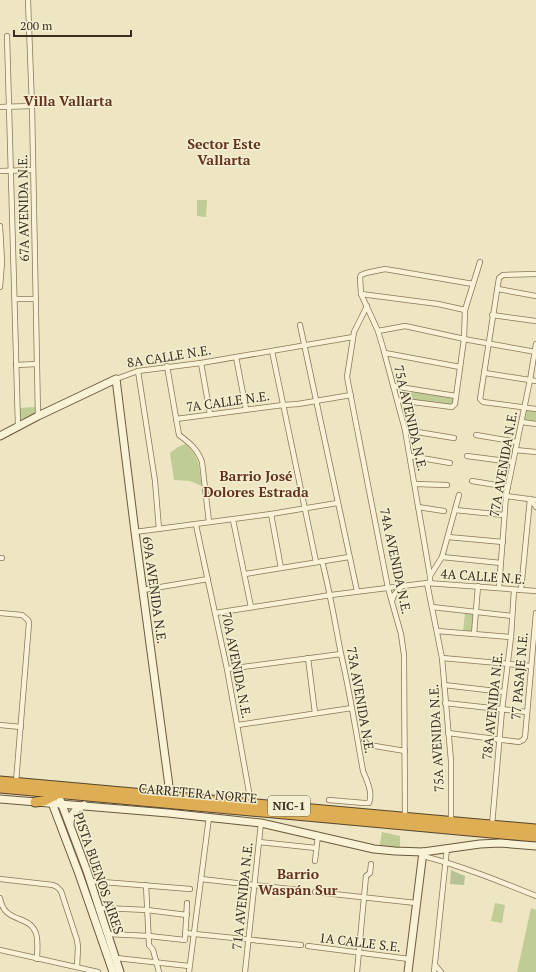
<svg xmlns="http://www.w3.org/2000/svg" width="536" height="972" font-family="'PT Serif',serif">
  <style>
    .green { fill: #c0cc96 }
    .cemetery { fill: #b7c196 }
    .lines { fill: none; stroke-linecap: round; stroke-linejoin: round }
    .street-casing { stroke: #887759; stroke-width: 6 }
    .secondary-casing { stroke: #6a583d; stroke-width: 9 }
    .highway-casing { stroke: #56442e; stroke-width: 11 }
    .street { stroke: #f9f2d6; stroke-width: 4.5 }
    .secondary { stroke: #f9f2d6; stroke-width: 7 }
    .highway { stroke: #ddae53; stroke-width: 9 }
    .labels { text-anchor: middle; stroke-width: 3; stroke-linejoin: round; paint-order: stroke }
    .shield { fill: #f5efd2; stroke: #716754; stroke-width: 1 }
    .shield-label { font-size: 12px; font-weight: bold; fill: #382d1e }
    .street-label { font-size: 13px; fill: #382d1e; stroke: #f5efd2 }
    .neighbourhood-label { font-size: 14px; font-weight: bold; fill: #64331d; stroke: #f5efd2 }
  </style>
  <rect width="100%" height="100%" fill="#eee5c2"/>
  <g class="green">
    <path d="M197,200H207L206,217L197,216Z"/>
    <path d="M398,385L456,396L454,409L404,401Z"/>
    <path d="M36,407L35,414L20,420L19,418V408Z"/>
    <path d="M524,409L536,410V424L522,422Z"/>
    <path d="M185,444C200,456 199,467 202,486L190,481L174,480L170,453L178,447Z"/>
    <path d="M465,613L475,614L474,632L463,631Z"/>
    <path d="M382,832L400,836V852L379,850Z"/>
    <path d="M495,903L505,905L502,923L491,921Z"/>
    <path d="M531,908L536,910V972H517Z"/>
  </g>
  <path class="cemetery" d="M451,870L465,876L464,885L450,884Z"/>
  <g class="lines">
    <g class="street-casing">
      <g id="street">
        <path d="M28,0L32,106L38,416"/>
        <path d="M7,36L18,426"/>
        <path d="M0,107L32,106"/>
        <path d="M0,171L33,170"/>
        <path d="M0,226L2,262L0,287"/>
        <path d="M536,274L503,275L499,278L480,399L483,402L536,409"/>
        <path d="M498,289L536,296"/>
        <path d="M361,294L438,304L465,310"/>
        <path d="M15,299H35"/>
        <path d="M367,306L354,332L347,377L388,588L401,634L404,655L405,818"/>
        <path d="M492,315L536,321"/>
        <path d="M300,325L357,591"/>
        <path d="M378,331L405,326L469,340L536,352"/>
        <path d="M272,351L316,562"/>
        <path d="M385,353L460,367"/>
        <path d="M236,357L246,409"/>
        <path d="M201,363L210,414"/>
        <path d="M16,365L37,364"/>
        <path d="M167,366L179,435C190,443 198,450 202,462L209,522"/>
        <path d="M138,371L155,481L159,529"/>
        <path d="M485,373L536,381"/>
        <path d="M116,379L138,371L201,363L353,337"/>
        <path d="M393,386L456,396"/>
        <path d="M397,400L452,407L455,404L464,339L465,310L480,262"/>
        <path d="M176,419L283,405L298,404L351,395"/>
        <path d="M522,422L536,424"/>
        <path d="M405,430L454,438"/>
        <path d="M476,435L517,442"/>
        <path d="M515,450L536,452"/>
        <path d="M410,456L450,463"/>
        <path d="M467,456L513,462"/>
        <path d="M472,481L508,487"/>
        <path d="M415,484L447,485"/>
        <path d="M506,496L536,500"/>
        <path d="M530,499L536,507"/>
        <path d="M418,507L444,511"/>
        <path d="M455,510L504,515"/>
        <path d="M271,514L281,568"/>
        <path d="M233,520L251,607"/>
        <path d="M196,525L227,669L251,803"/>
        <path d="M135,532L271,514L337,503"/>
        <path d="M448,537L503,542"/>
        <path d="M442,557L501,563"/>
        <path d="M0,558H2"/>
        <path d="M322,561C330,592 335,623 341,654C350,693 356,732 363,771C367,781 373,793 369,803H364L329,800"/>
        <path d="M245,574L349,557"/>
        <path d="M430,576L405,430L383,348L378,331L361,294L360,277L361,275L366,273L385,269L473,284"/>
        <path d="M427,583L442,658L451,761V821"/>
        <path d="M430,583V576L442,557L459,495"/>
        <path d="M499,588L506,496L530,380L536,344"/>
        <path d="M143,590L208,579"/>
        <path d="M521,590L530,499"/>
        <path d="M392,601L394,595L402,586"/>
        <path d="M432,607L512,616"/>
        <path d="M0,613L22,615L28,620L29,623L16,782"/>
        <path d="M215,613L331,595L427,583L536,591"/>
        <path d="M437,631L511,637"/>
        <path d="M474,634L478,586"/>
        <path d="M308,658L315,713"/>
        <path d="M442,658L531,666"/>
        <path d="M227,669L341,654"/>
        <path d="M444,685L504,692"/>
        <path d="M445,703L527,712"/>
        <path d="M0,725L21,727"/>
        <path d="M238,725L352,708"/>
        <path d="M448,733L519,742L523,740L525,737L536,613"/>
        <path d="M364,740L366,743L369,745L405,751"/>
        <path d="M492,825L502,710L511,637L514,590"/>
        <path d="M259,842L316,848"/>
        <path d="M423,856C462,866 499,881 536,896"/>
        <path d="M315,861L318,835"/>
        <path d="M0,879L53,885L57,887L61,891L77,940L78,947L77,967"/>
        <path d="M201,879L308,891"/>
        <path d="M90,881L190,889"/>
        <path d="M146,885L149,945L153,950L159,972"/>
        <path d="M315,892L416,903"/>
        <path d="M0,898C4,923 28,915 35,931C39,938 37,951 37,959"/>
        <path d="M99,910L103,908L147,910L187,915"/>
        <path d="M185,933L301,945"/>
        <path d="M108,934L149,936L185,940L187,903"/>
        <path d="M308,946L409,959"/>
        <path d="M0,950L98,972"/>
        <path d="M116,958L189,966"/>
        <path d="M435,965L441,972"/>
        <path d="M189,972L209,817"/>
        <path d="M245,972L261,823"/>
        <path d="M357,972L366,876L370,873L371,864"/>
        <path d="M434,972L447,848"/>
      </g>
    </g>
    <g class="secondary-casing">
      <g id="secondary">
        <path d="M0,436L38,416L116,379L135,532L171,801"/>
        <path d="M56,789L87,871L120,972"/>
        <path d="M0,799L168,813L261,823L374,849L395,851L423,852L480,844L500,843L536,846"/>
        <path d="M52,803L79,874L113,972"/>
        <path d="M70,824C70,814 75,809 84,805"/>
        <path d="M408,972L423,852"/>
      </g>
    </g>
    <g class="highway-casing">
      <g id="highway">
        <path d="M0,781L536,829"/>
        <path d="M0,788L536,837"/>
        <path d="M35,802L44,801L59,793"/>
      </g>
    </g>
    <use href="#street" class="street"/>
    <use href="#secondary" class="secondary"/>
    <use href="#highway" class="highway"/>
  </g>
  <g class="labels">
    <rect class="shield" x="268" y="796" width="42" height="20" rx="3"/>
    <g class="shield-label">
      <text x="289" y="810">NIC-1</text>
    </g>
    <g class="street-label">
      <text transform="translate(23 208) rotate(-91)" y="5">67A AVENIDA N.E.</text>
      <text transform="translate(169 356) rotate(-9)" y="5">8A CALLE N.E.</text>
      <text transform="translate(228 401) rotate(-8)" y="5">7A CALLE N.E.</text>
      <text transform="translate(411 418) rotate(77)" y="5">75A AVENIDA N.E.</text>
      <text transform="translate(503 464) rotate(-80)" y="5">77A AVENIDA N.E.</text>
      <text transform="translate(396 561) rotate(78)" y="5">74A AVENIDA N.E.</text>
      <text transform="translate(483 576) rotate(4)" y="5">4A CALLE N.E.</text>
      <text transform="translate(155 590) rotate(82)" y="5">69A AVENIDA N.E.</text>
      <text transform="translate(237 665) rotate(79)" y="5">70A AVENIDA N.E.</text>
      <text transform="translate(519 676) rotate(-85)" y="5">77 PASAJE N.E.</text>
      <text transform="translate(361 700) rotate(80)" y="5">73A AVENIDA N.E.</text>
      <text transform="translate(492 706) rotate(-84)" y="5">78A AVENIDA N.E.</text>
      <text transform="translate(436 738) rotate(-93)" y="5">75A AVENIDA N.E.</text>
      <text transform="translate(198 793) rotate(5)" y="5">CARRETERA NORTE</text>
      <text transform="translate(99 873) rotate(71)" y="5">PISTA BUENOS AIRES</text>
      <text transform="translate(242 896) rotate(-84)" y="5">71A AVENIDA N.E.</text>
      <text transform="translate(360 942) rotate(7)" y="5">1A CALLE S.E.</text>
    </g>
    <g class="neighbourhood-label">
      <text x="68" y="106">Villa Vallarta</text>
      <text x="224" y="149">Sector Este<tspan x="224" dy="16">Vallarta</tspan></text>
      <text x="256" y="481">Barrio José<tspan x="256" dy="16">Dolores Estrada</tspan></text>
      <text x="298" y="879">Barrio<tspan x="298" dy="16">Waspán Sur</tspan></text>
    </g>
  </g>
  <path d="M14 30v6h117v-6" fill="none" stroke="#382d1e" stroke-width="2"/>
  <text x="20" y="30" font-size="12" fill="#382d1e" stroke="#f5efd2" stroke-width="3" paint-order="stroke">200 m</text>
</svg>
